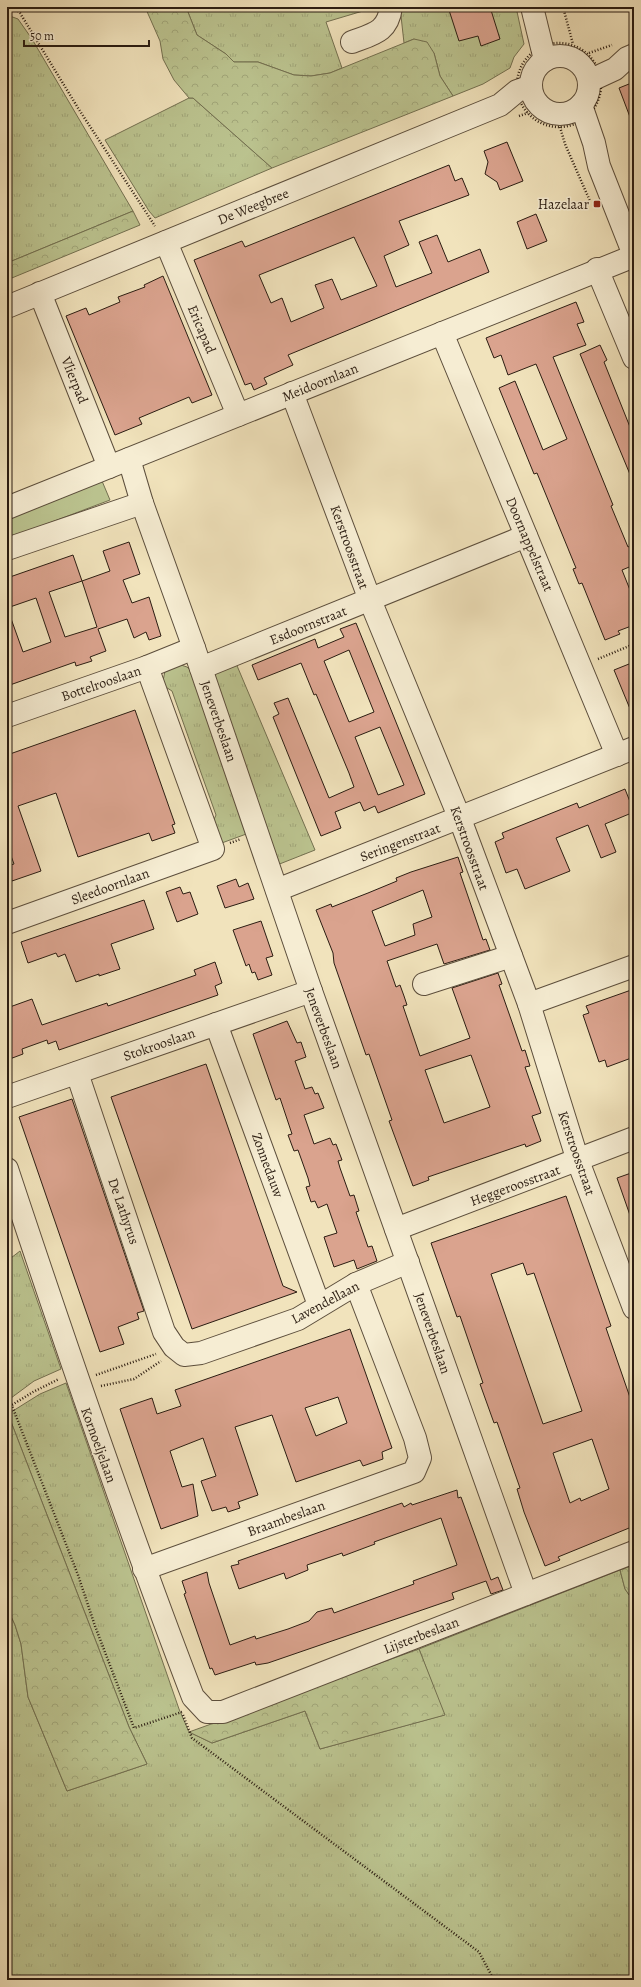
<svg xmlns="http://www.w3.org/2000/svg" width="641" height="1987" font-family="Alegreya,serif">
  <style>
    .grass { fill: url(#grass-tufts); stroke: #737050 }
    .forest { fill: url(#forest-crowns); stroke: #737050 }
    .park { fill: #bbc38f; stroke: #737050 }
    .building { fill: #daa38e; stroke: #2b1d12; fill-rule: evenodd }
    .lines { fill: none; stroke-linecap: round; stroke-linejoin: round }
    .minor-casing { stroke: #5c4e3c; stroke-width: 24 }
    .path { stroke: #2b1d12; stroke-width: 2.5; stroke-dasharray: 1 2; stroke-linecap: butt }
    .minor { stroke: #f6edd3; stroke-width: 22 }
    .poi-dot { fill: #8f2418; stroke: #f6edd3; stroke-width: 1.5 }
    .labels { text-anchor: middle; stroke-width: 3; stroke-linejoin: round; paint-order: stroke }
    .poi-label { font-size: 14px; fill: #2b1d12; stroke: #f6edd3; text-anchor: end }
    .street-label { font-size: 14px; fill: #2b1d12; stroke: #f6edd3 }
  </style>
  <defs>
    <pattern id="grass-tufts" width="24" height="20" patternUnits="userSpaceOnUse"><rect width="24" height="20" fill="#bbc38f"/><path d="M3 7l-1-3M5 7V3M7 7l1-3M15 17l-1-3M17 17v-4M19 17l1-3" fill="none" stroke="#a1a77a"/></pattern>
    <pattern id="forest-crowns" width="20" height="18" patternUnits="userSpaceOnUse"><rect width="20" height="18" fill="#bbc38f"/><path d="M2 6a3 3 0 1 1 6 0M12 15a3 3 0 1 1 6 0" fill="none" stroke="#a1a77a"/></pattern>
  </defs>
  <rect width="100%" height="100%" fill="#f1e3bc"/>
  <filter id="stains"><feTurbulence type="fractalNoise" baseFrequency=".005" numOctaves="4"/><feColorMatrix values="0 0 0 0 .2 0 0 0 0 .09 0 0 0 0 .02 0 0 0 .5 -.17"/></filter>
  <radialGradient id="worn" r=".72"><stop offset=".6" stop-color="#630" stop-opacity="0"/><stop offset="1" stop-color="#630" stop-opacity=".3"/></radialGradient>
  <g class="grass">
    <path d="M186,7H373V8L326,22L342,68L330,73L311,76L294,75L258,62H234L226,54L197,35Z"/>
    <path d="M400,7H516L524,44L514,57L510,68L483,84L453,96L440,76L434,53L414,39L404,43Z"/>
    <path d="M7,15L18,19L32,39L133,211L7,263Z"/>
    <path d="M189,98H193L272,168L155,218L149,211L105,140Z"/>
    <path d="M235,661L315,850L277,865L210,671Z"/>
    <path d="M178,664L187,667L193,673L249,833L219,844L212,824L216,815L172,691L164,686L163,681L165,671Z"/>
    <path d="M20,1251L61,1369L34,1381L7,1401V1261Z"/>
    <path d="M66,1383L179,1709L189,1732L212,1743L305,1711L320,1749L444,1715L419,1649L620,1570L625,1589L634,1602V1980H7V1607L15,1625L21,1644L28,1697L67,1791L147,1764L129,1727L8,1414L40,1394Z"/>
  </g>
  <g class="forest">
    <path d="M145,7H186L197,35L226,54L234,62H258L294,75L311,76L330,73L414,39L427,42L434,53L440,76L453,96L272,168L193,98H189L174,80L163,59L160,41Z"/>
    <path d="M133,211L140,225L7,280V263Z"/>
    <path d="M8,1414L129,1727L147,1764L67,1791L28,1697L21,1644L15,1625L7,1607Z"/>
    <path d="M634,1565V1602L625,1589L620,1570Z"/>
    <path d="M419,1649L445,1715L320,1749L305,1711L212,1743L189,1732Z"/>
  </g>
  <path class="park" d="M102,481L110,500L7,539V519Z"/>
  <g class="building">
    <path d="M448,7H490L500,39L481,46L478,36L459,41Z"/>
    <path d="M634,82V124L633,125L619,88Z"/>
    <path d="M507,142L523,181L500,190L497,182L485,174L488,162L484,151Z"/>
    <path d="M449,165L455,181L462,178L469,195L399,221L409,245L384,256L396,287L432,273L419,242L437,235L448,262L480,249L489,272L288,355L293,365L264,378L267,384L254,390L251,383L245,385L194,260L242,241L245,247ZM354,237L377,286L341,300L332,279L315,285L324,308L291,322L282,298L271,303L259,275Z"/>
    <path d="M536,214L547,241L527,249L517,222Z"/>
    <path d="M163,276L212,395L192,403L189,397L139,418L142,424L115,435L66,316L86,308L89,315L120,302L118,297L145,287L144,285Z"/>
    <path d="M576,302L584,322L577,324L586,345L553,357L613,505L611,506L628,547L630,546L634,556V565L622,570L634,600V625L618,631L620,634L605,640L582,583L579,584L573,569L576,568L537,473L534,474L499,388L515,381L543,450L567,439L536,364L508,375L501,355L494,358L486,338Z"/>
    <path d="M600,345L607,360L604,362L630,427L634,425V484L580,354Z"/>
    <path d="M129,542L140,574L123,580L132,603L149,597L161,636L149,640L146,632L134,638L127,619L98,629L106,651L90,657L92,661L76,666L75,662L7,686V614L9,613L23,652L51,642L36,598L7,608V578L73,555L82,581L110,571L103,551ZM82,581L97,627L65,637L49,592Z"/>
    <path d="M356,623L425,794L378,813L375,806L364,811L360,802L335,812L341,828L321,836L273,717L279,714L274,703L288,698L329,798L354,787L349,773L316,694L314,695L301,663L258,680L252,665L315,639L318,648L344,637L340,629ZM349,650L374,712L349,722L324,661ZM380,727L404,785L378,795L355,737Z"/>
    <path d="M634,662V715L633,716L614,670Z"/>
    <path d="M135,710L175,824L172,825L175,833L152,841L149,833L78,857L56,793L18,806L41,871L12,881L7,866L14,864L7,845V755Z"/>
    <path d="M625,789L634,812L605,824L616,852L601,858L588,825L556,838L570,871L525,889L517,869L506,873L495,842L504,838L502,833L577,803L579,808Z"/>
    <path d="M458,857L463,872L460,873L471,905L483,940L486,939L490,950L444,964L437,944L387,961L396,987L400,985L404,996L407,1005L403,1006L420,1056L470,1038L452,988L498,973L502,984L499,985L512,1022L522,1051L525,1050L530,1066L525,1067L541,1113L532,1116L541,1141L526,1147L525,1144L428,1177L429,1180L413,1186L389,1121L392,1120L369,1054L366,1055L334,963L333,953L316,910L331,904L332,907L368,893L397,881L396,878L411,872ZM423,890L432,917L413,924L415,935L385,946L372,911ZM471,1055L490,1107L444,1123L425,1070Z"/>
    <path d="M236,879L239,887L248,883L254,899L225,908L217,886Z"/>
    <path d="M180,887L183,894L190,892L198,914L177,922L166,892Z"/>
    <path d="M144,900L154,929L111,944L120,969L99,976V974L76,982L65,954L58,957L56,953L28,963L21,942Z"/>
    <path d="M261,921L273,956L266,958L272,975L258,980L255,972L252,973L249,964L246,966L233,930Z"/>
    <path d="M215,962L222,983L215,986L218,995L59,1050L56,1041L48,1044L47,1040L22,1049L23,1054L7,1060V1008L32,999L42,1025L107,1003L108,1006L196,975L194,970Z"/>
    <path d="M634,989V1057L607,1067L605,1060L599,1062L583,1015L589,1013L586,1006Z"/>
    <path d="M287,1021L297,1043L301,1042L306,1057L295,1061L305,1089L312,1087L315,1094L318,1093L324,1108L304,1115L314,1144L330,1138L333,1145L336,1144L342,1160L338,1161L340,1168L350,1196L354,1195L359,1211L356,1212L358,1218L368,1247L372,1246L377,1261L357,1269L354,1260L334,1267L324,1237L337,1233L327,1204L318,1208L315,1201L311,1202L306,1187L310,1186L308,1178L298,1150L294,1151L288,1135L292,1134L280,1098L276,1100L253,1034Z"/>
    <path d="M206,1064L283,1286L297,1292L192,1329L111,1097Z"/>
    <path d="M72,1099L144,1311L137,1313L139,1319L118,1327L124,1344L100,1352L19,1117Z"/>
    <path d="M634,1172V1220L632,1221L617,1178Z"/>
    <path d="M566,1196L611,1326L606,1328L634,1409V1458L630,1460L634,1471V1526L558,1557L560,1560L545,1566L524,1512L517,1489L520,1488L497,1422L494,1423L480,1384L483,1383L460,1316L457,1317L431,1243ZM523,1263L527,1275L534,1273L582,1411L543,1424L491,1274ZM592,1439L609,1489L581,1501L580,1498L570,1503L553,1453Z"/>
    <path d="M350,1329L392,1448L382,1452L383,1459L363,1466L360,1460L296,1482L272,1415L235,1427L258,1495L238,1502L240,1508L228,1512L226,1507L212,1511L201,1481L216,1476L203,1438L170,1451L182,1487L193,1484L198,1516L161,1529L120,1409L152,1398L157,1414L181,1406L175,1390ZM338,1397L347,1423L316,1436L305,1408Z"/>
    <path d="M457,1490L458,1498L461,1497L491,1580L498,1577L503,1590L491,1594L486,1581L452,1593L454,1599L268,1663L256,1665L255,1662L215,1675L212,1668L210,1669L184,1594L186,1593L182,1581L207,1572L209,1583L230,1645L255,1636L256,1639L288,1629L309,1621L317,1612L332,1608L334,1613L414,1584L413,1581L457,1565L441,1518L374,1542L375,1544L343,1556L342,1553L307,1565L308,1570L286,1579L284,1573L239,1589L231,1566L239,1564L238,1561L402,1503L404,1507L411,1503L412,1505Z"/>
  </g>
  <g class="lines">
    <g class="minor-casing">
      <g id="minor">
        <path d="M532,7L545,60"/>
        <path d="M352,42C373,34 388,32 391,7"/>
        <circle cx="560" cy="85" r="29"/>
        <path d="M589,81L615,69L627,58L634,55"/>
        <path d="M581,105L594,143L599,166L634,255"/>
        <path d="M166,242L238,415"/>
        <path d="M597,269L634,358"/>
        <path d="M40,293L109,467"/>
        <path d="M7,307L500,105L517,91L531,86"/>
        <path d="M442,333L617,755"/>
        <path d="M292,393L370,600L460,819L529,1004L578,1161L634,1308"/>
        <path d="M129,459L142,503L194,648L311,991L526,1594"/>
        <path d="M7,508L634,256"/>
        <path d="M7,549L142,503"/>
        <path d="M201,668L526,536"/>
        <path d="M7,716L147,667L194,648"/>
        <path d="M277,890L634,748"/>
        <path d="M7,923L213,849L147,667"/>
        <path d="M424,984L511,956"/>
        <path d="M529,1004L634,966"/>
        <path d="M216,1024L319,1305"/>
        <path d="M77,1073L164,1332L174,1347L184,1355L201,1353L298,1319L356,1284L408,1262"/>
        <path d="M7,1097L311,991"/>
        <path d="M7,1169C66,1347 126,1523 193,1697L207,1712H223L634,1552"/>
        <path d="M396,1229L634,1138"/>
        <path d="M144,1569L414,1472L420,1458L415,1438L356,1284"/>
      </g>
    </g>
    <g class="path">
      <path d="M13,7L20,13L78,108L155,226"/>
      <path d="M563,7L573,44"/>
      <circle cx="559" cy="85" r="42"/>
      <path d="M589,53L612,45"/>
      <path d="M519,116L528,113"/>
      <path d="M560,127L565,144L590,201"/>
      <path d="M630,277L634,287"/>
      <path d="M598,659L634,644"/>
      <path d="M230,843L241,839"/>
      <path d="M96,1375L156,1354"/>
      <path d="M101,1386L134,1379L161,1361"/>
      <path d="M7,1393L78,1575L95,1626L134,1728L182,1712"/>
      <path d="M7,1408L33,1392L59,1379"/>
      <path d="M183,1715L192,1738L479,1952L494,1980"/>
    </g>
    <use href="#minor" class="minor"/>
  </g>
  <rect class="poi-dot" x="593" y="200" width="8" height="8" rx="2"/>
  <g class="labels">
    <g class="poi-label">
      <text x="589" y="209">Hazelaar</text>
    </g>
    <g class="street-label">
      <text transform="translate(253 206) rotate(-22)" y="5">De Weegbree</text>
      <text transform="translate(202 329) rotate(67)" y="5">Ericapad</text>
      <text transform="translate(75 380) rotate(68)" y="5">Vlierpad</text>
      <text transform="translate(320 382) rotate(-22)" y="5">Meidoornlaan</text>
      <text transform="translate(530 544) rotate(67)" y="5">Doornappelstraat</text>
      <text transform="translate(350 547) rotate(70)" y="5">Kerstroosstraat</text>
      <text transform="translate(308 625) rotate(-22)" y="5">Esdoornstraat</text>
      <text transform="translate(101 683) rotate(-19)" y="5">Bottelrooslaan</text>
      <text transform="translate(219 721) rotate(71)" y="5">Jeneverbeslaan</text>
      <text transform="translate(400 842) rotate(-21)" y="5">Seringenstraat</text>
      <text transform="translate(470 848) rotate(70)" y="5">Kerstroosstraat</text>
      <text transform="translate(110 886) rotate(-20)" y="5">Sleedoornlaan</text>
      <text transform="translate(324 1028) rotate(70)" y="5">Jeneverbeslaan</text>
      <text transform="translate(159 1044) rotate(-19)" y="5">Stokrooslaan</text>
      <text transform="translate(577 1153) rotate(71)" y="5">Kerstroosstraat</text>
      <text transform="translate(268 1165) rotate(70)" y="5">Zonnedauw</text>
      <text transform="translate(515 1185) rotate(-20)" y="5">Heggeroosstraat</text>
      <text transform="translate(124 1211) rotate(71)" y="5">De Lathyrus</text>
      <text transform="translate(325 1302) rotate(-28)" y="5">Lavendellaan</text>
      <text transform="translate(433 1333) rotate(71)" y="5">Jeneverbeslaan</text>
      <text transform="translate(99 1445) rotate(70)" y="5">Kornoeljelaan</text>
      <text transform="translate(286 1518) rotate(-20)" y="5">Braambeslaan</text>
      <text transform="translate(421 1635) rotate(-21)" y="5">Lijsterbeslaan</text>
    </g>
  </g>
  <rect width="641" height="1987" fill="none" stroke="#f1e3bc" stroke-width="24"/>
  <rect x="8" y="8" width="625" height="1971" fill="none" stroke="#2b1d12" stroke-width="2"/>
  <rect x="12" y="12" width="617" height="1963" fill="none" stroke="#2b1d12"/>
  <path d="M24 40v6h125v-6" fill="none" stroke="#2b1d12" stroke-width="2"/>
  <text x="30" y="40" font-size="12" fill="#2b1d12" stroke="#f6edd3" stroke-width="3" paint-order="stroke">50 m</text>
  <rect width="100%" height="100%" filter="url(#stains)"/>
  <rect width="100%" height="100%" fill="url(#worn)"/>
</svg>
